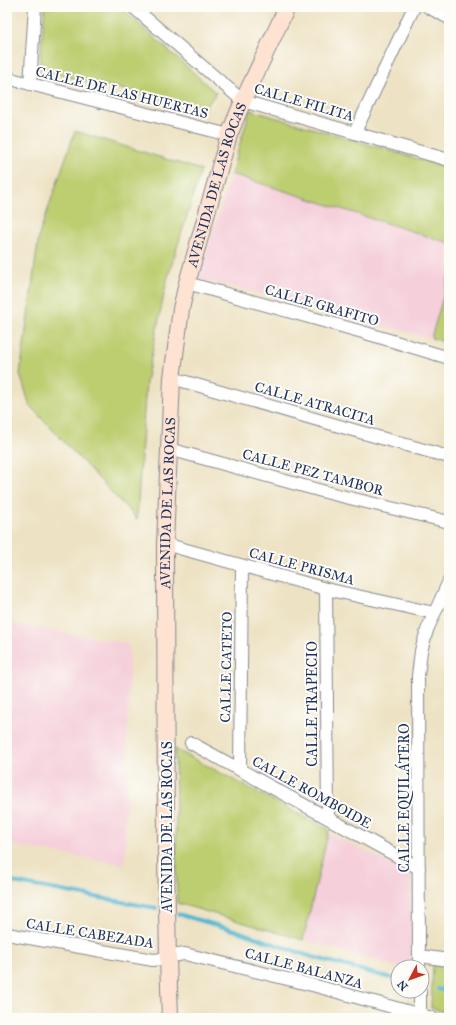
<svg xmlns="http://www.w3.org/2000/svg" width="456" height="1025" font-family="'IM FELL Great Primer',serif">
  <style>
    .built { fill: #f5cfda }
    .green { fill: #bdce71; stroke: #6c7e68 }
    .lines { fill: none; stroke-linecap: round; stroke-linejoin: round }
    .stream { stroke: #53b6d2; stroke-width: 4 }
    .street-casing { stroke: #848890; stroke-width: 14 }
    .secondary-casing { stroke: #848890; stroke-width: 18 }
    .street { stroke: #fff; stroke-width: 12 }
    .secondary { stroke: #fee3d2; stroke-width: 16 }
    .labels { text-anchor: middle; stroke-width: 4; stroke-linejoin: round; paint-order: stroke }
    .street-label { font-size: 14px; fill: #1b2f5e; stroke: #fdfcf7 }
  </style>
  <rect width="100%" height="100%" fill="#fdfcf7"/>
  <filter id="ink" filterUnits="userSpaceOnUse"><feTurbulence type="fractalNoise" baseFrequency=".025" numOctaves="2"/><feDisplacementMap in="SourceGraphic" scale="8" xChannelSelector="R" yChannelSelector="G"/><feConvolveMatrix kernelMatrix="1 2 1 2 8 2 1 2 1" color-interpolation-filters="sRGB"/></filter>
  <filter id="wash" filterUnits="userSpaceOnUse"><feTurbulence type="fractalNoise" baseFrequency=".012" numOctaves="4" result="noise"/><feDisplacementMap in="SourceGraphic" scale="16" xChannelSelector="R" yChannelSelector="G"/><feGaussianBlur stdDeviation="0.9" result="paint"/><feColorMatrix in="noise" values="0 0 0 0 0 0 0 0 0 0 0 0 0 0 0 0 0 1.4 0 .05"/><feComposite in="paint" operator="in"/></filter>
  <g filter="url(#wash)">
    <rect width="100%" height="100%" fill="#ede2c3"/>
    <g class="built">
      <path d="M231,174L449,243V277L431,338L198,278Z"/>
      <path d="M7,623L129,644L125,865L7,844Z"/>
      <path d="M328,833L411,874L410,967H398L303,940Z"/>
    </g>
    <g class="green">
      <path d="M45,7H120L216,93L205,108L39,70Z"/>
      <path d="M250,110L449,168V243L231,174Z"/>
      <path d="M75,131L201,170L167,280L146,382L140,472L137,519L30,406L20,374L39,235Z"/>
      <path d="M449,277V343L431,338Z"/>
      <path d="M175,749L329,830L303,940L177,903Z"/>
      <path d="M433,965L449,967V1013L431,1008Z"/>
    </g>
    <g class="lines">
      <g class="stream">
        <path d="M7,881L156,908"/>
        <path d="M178,914L237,931L309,956L398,980"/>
        <path d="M438,989L449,992"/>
      </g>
    </g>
  </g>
  <g filter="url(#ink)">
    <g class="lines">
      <g class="street-casing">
        <g id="street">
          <path d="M133,7L243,101L449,160"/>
          <path d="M428,7L449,18"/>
          <path d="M7,78L229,135"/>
          <path d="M30,84L35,7"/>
          <path d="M355,132L414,7"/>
          <path d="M187,283L359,331L449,358"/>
          <path d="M172,378L360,432L449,457"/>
          <path d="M169,449L329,493L449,522"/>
          <path d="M165,544L326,589L434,613"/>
          <path d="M326,589L328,818"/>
          <path d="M191,743L419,868"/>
          <path d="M240,769L242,566"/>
          <path d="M7,934L153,960C164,959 174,955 185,954L316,986L432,1018"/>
          <path d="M420,956L449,960"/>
          <path d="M419,967L418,676L421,651L427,630L449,581"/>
          <path d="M420,1018V991"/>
        </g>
      </g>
      <g class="secondary-casing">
        <g id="secondary">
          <path id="s1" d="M170,1018L168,957L166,861L165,544L172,378L181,309L187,283L229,135L243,101L287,7"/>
        </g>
      </g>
      <use href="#street" class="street"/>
      <use href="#secondary" class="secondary"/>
    </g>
  </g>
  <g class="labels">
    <g class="street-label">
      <text transform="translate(122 92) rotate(14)" y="5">CALLE DE LAS HUERTAS</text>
      <text transform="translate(304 102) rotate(16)" y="5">CALLE FILITA</text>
      <text dy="5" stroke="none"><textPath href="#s1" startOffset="839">AVENIDA DE LAS ROCAS</textPath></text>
      <text transform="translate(322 305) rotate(16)" y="5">CALLE GRAFITO</text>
      <text transform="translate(315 403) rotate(16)" y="5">CALLE ATRACITA</text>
      <text transform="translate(313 472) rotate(15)" y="5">CALLE PEZ TAMBOR</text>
      <text dy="5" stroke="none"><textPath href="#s1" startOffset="515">AVENIDA DE LAS ROCAS</textPath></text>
      <text transform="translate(302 566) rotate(15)" y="5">CALLE PRISMA</text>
      <text transform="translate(226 667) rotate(-89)" y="5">CALLE CATETO</text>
      <text transform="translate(312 704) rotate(-90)" y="5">CALLE TRAPECIO</text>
      <text transform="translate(312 792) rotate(29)" y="5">CALLE ROMBOIDE</text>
      <text transform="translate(404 798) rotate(-90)" y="5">CALLE EQUILÁTERO</text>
      <text transform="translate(167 827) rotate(-90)" y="5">AVENIDA DE LAS ROCAS</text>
      <text transform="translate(90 933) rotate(9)" y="5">CALLE CABEZADA</text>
      <text transform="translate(304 968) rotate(15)" y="5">CALLE BALANZA</text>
    </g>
  </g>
  <rect width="456" height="1025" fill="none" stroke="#fdfcf7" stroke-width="24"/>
  <g transform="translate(410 979) rotate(229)"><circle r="19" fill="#fdfcf7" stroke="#a3aaba"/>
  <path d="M0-3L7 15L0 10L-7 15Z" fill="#c8321e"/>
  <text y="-6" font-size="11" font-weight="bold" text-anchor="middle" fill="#1b2f5e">N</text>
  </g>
</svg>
